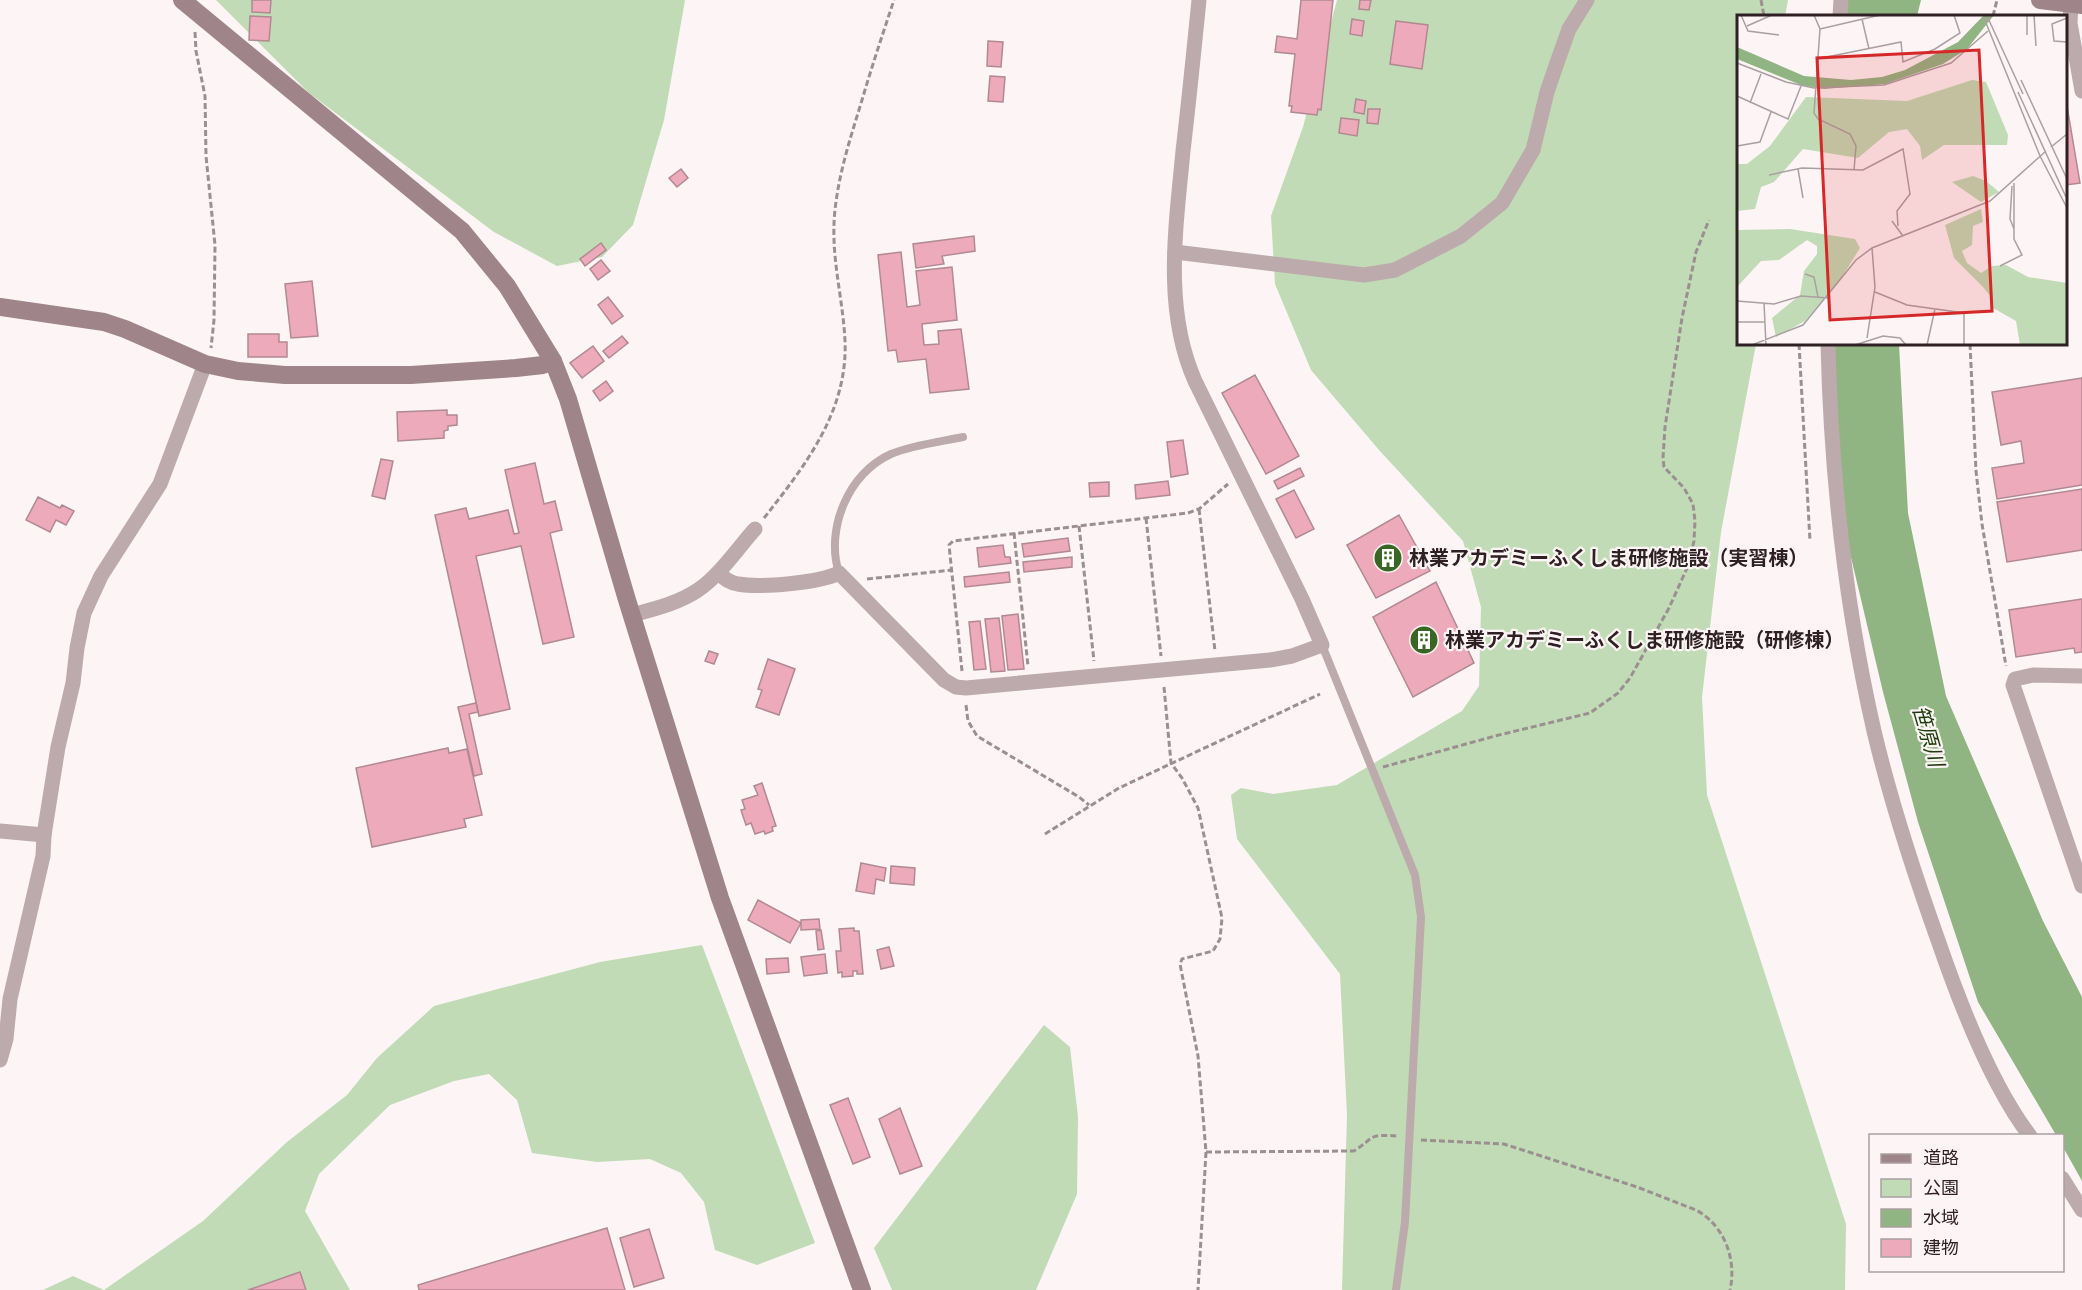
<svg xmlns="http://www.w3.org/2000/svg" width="2082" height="1290" font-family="'IBM Plex Sans','Noto Sans JP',sans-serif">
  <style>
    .green { fill: #c0dbb5 }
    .water { fill: #91b483 }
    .building { fill: #edaaba; stroke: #b18992; stroke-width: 1.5 }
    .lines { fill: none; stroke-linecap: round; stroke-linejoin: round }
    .path { stroke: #9b8f91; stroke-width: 3; stroke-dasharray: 6 3; stroke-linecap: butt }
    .lane { stroke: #bcaaad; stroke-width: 8 }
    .street { stroke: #bcaaad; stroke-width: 15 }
    .secondary { stroke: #9f858a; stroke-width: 18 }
    .labels { text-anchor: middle; stroke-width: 4.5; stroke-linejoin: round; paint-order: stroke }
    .poi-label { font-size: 20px; font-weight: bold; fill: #2f2023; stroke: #fdf4f5; text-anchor: start }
    .water-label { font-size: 21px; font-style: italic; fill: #1c3e09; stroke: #fdf4f5 }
    .inset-road { fill: none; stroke: #ab9fa1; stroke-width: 1.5 }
    .view { fill: #d62828; fill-opacity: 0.15; stroke: #d62828; stroke-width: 3 }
    .inset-edge { fill: none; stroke: #2f2023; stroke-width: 3 }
  </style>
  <rect width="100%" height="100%" fill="#fdf4f5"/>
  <g class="green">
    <path d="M216,0H685L664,120L633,225L602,257L557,266L494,232L309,93Z"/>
    <path d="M1337,0H1788L1785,16H1738V344H1756L1721,532L1702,697L1707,795L1846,1224L1845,1290H1342L1347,1115L1340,974L1237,839L1231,795L1241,788L1273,794L1337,785L1462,711L1479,686L1481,607L1463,541L1379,450L1311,370L1275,284L1271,216L1303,127Z"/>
    <path d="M702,945L815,1243L757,1265L715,1250L704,1202L681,1173L650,1159L597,1162L532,1153L517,1100L489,1074L454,1081L390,1105L319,1174L305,1211L350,1290H43L73,1276L104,1290L203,1221L287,1142L347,1095L377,1058L434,1006L600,962Z"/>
    <path d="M1044,1025L1070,1047L1078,1117L1077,1194L1036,1290H892L874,1248Z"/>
  </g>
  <g class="water">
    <path d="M1842,0H1921L1917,16H1838Z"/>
    <path d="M1829,344H1899L1908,513L1946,696L2043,921L2082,997V1181L2063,1147L2062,1136L2056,1135L1978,1002L1918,822L1883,692L1845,532Z"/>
  </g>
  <g class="building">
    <path d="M252,0H271L270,13L252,12Z"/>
    <path d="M1301,0H1333L1321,110L1318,109L1317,115L1291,112L1292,106H1289L1295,54L1275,52L1277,36L1297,39Z"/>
    <path d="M1360,0H1371L1369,10L1359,9Z"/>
    <path d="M250,16L271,17L269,41L249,40Z"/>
    <path d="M1352,19L1364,21L1362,36L1350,34Z"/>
    <path d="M1396,21L1428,25L1422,69L1390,64Z"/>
    <path d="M988,41L1003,42L1001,67L987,66Z"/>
    <path d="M990,76L1005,77L1003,102L988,101Z"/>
    <path d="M1356,99L1366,101L1364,114L1354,112Z"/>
    <path d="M2066,106H2067L2080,183L2066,185Z"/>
    <path d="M1368,109H1380L1378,124L1367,123Z"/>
    <path d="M1341,118L1359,120L1357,136L1339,133Z"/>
    <path d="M681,169L688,178L677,187L669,178Z"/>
    <path d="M974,236L975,251L942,256L944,264L916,268L913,244Z"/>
    <path d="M601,243L606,250L585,266L580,259Z"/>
    <path d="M901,252L907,307L920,305L916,271L952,267L957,320L922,324L924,345L939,344L938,331L961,329L969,389L930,393L926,359L898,362L896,350L888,351L878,255Z"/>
    <path d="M601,260L610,271L598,280L590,269Z"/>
    <path d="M312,281L318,336L291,338L285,284Z"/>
    <path d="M608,297L623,316L612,324L598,305Z"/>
    <path d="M248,334H279V342H287V357H248Z"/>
    <path d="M622,336L628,343L609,358L603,351Z"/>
    <path d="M593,346L604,361L582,378L570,363Z"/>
    <path d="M1255,375L1299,456L1266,474L1222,393Z"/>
    <path d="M2082,378V485L1997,499L1992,468L2024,463L2021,441L2001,445L1992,392Z"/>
    <path d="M606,381L613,391L600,401L593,391Z"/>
    <path d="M447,410V415H457V425L448,426V430L444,431V438L398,441L397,412Z"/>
    <path d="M1183,440L1188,474L1171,477L1167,442Z"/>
    <path d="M381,459L393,461L385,499L372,496Z"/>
    <path d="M535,463L544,504L555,501L562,530L550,533L574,637L543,644L521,546L476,556L510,709L479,716L435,515L466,508L469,519L508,510L514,534L519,533L505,470Z"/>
    <path d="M1300,468L1304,476L1278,489L1274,481Z"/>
    <path d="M1168,481L1170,495L1136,499L1135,485Z"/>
    <path d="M1109,482V496L1090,497L1089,483Z"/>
    <path d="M2082,489V550L2007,562L1997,502Z"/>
    <path d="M1294,490L1314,529L1296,538L1276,499Z"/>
    <path d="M38,497L60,508L62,505L74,511L66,525L56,520L50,532L26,520Z"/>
    <path d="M1399,515L1430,571L1376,598L1347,545Z"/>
    <path d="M1068,538L1070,551L1024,557L1022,544Z"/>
    <path d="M1003,545L1005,557H1010L1011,563L979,567L977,548Z"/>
    <path d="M1072,557V567L1024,572L1023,562Z"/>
    <path d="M1009,572L1010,582L965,587L964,577Z"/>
    <path d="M1436,582L1474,663L1413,697L1373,617Z"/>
    <path d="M2082,599V652L2075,653L2074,648L2016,657L2009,610Z"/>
    <path d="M1018,614L1024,669L1008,670L1002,616Z"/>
    <path d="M999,618L1005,671L991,672L985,619Z"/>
    <path d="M980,621L986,669L974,670L969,622Z"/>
    <path d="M709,651L718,654L714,664L705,661Z"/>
    <path d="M768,659L795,669L779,715L756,707L762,690L758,689Z"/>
    <path d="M476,703L478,712L469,714L482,774L474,776L458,707Z"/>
    <path d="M448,748L449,753L467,749L482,815L464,819L466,827L372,847L356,768Z"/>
    <path d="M762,783L776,826L772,827L773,831L765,834L764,831L755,834L751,823L746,825L741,810L745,809L742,800L758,795L754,786Z"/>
    <path d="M861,863L886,868L884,881L876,879L874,894L856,891Z"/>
    <path d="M891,866L915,868L914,885L890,883Z"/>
    <path d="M758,900L801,923L790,943L748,920Z"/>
    <path d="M819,919L820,929L801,930V920Z"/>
    <path d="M854,928V931H859L863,974H857V971H853V976L842,977V972L838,973L836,951H841L839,929Z"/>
    <path d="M821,930L824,949L818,950L816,931Z"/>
    <path d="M889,947L894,966L881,969L877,950Z"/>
    <path d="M825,954L827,973L804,976L801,957Z"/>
    <path d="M788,958L789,972L767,974L766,959Z"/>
    <path d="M848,1098L870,1157L853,1164L830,1105Z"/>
    <path d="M900,1108L922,1166L900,1174L879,1119Z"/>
    <path d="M607,1228L625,1290H419L418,1285Z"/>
    <path d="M649,1229L664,1278L634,1287L620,1238Z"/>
    <path d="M300,1272L306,1290H248Z"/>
  </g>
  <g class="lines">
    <g class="path">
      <path d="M1761,0L1764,16"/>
      <path d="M1993,16L1997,0"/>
      <path d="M195,32L196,51L205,96L206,156L215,245L214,320L211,348"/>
      <path d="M1799,344L1810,541"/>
      <path d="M1970,344L1976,471L1982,524L2006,666"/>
      <path d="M1199,509L1215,651"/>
      <path d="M764,518C805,466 848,411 845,341C843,297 830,256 835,210C839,172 851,136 862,100C872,66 883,33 894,0"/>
      <path d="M1146,518L1161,656"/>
      <path d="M1079,526L1094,661"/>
      <path d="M1014,533L1028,666"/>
      <path d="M867,579L952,570"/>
      <path d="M962,671L949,545L953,541L1188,513L1199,509L1228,484"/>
      <path d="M1164,687L1171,763L1182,778L1198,808L1222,918L1220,939L1213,951L1182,959L1180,964L1198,1056L1206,1152L1198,1290"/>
      <path d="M966,705L968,721L977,736L1079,797L1089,805"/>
      <path d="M1383,767L1495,736L1590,713L1618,693L1630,678L1669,608L1688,566L1694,541L1695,521L1693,504L1684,488L1664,467L1663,458L1665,427L1682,318L1696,252L1709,220"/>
      <path d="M1045,834L1119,788L1320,694"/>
      <path d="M1421,1140L1504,1144L1637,1187L1696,1210C1724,1225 1737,1259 1730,1290"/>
      <path d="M1206,1152L1354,1151C1376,1137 1367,1134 1397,1136"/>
    </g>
    <g class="lane">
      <path d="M839,573C825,530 848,473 891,454C913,445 939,442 963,437"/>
      <path d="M1322,645L1415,875L1421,917L1405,1222L1396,1290"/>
    </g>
    <g class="street">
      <path d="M2071,4L2070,23L2082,91"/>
      <path d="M1840,16L1841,0"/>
      <path d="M1175,252L1364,275L1395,270L1461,236L1502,203L1533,150L1547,92L1559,57L1569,29L1587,0"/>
      <path d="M1828,344C1831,473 1845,604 1874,731C1891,803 1914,873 1939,943C1960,1004 1991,1085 2030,1136"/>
      <path d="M718,573C724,578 729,583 738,584C760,588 819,583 839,573L944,680L956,687L966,688L1270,660L1292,656L1322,645L1302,599L1195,381C1163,309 1176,227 1183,151C1189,100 1194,50 1199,0"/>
      <path d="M632,615C654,609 679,603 698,590C720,575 737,549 755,529"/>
      <path d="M2082,676L2033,675L2015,679L2013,685L2082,886"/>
      <path d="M0,831L44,835"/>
      <path d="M0,1060L6,1039L10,999L43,856L44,835L58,747L73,683L77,648L84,613L101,576L160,484L205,364"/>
      <path d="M2062,1178L2082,1210"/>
    </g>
    <g class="secondary">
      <path d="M182,0L462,231L507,286L553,361L568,399L627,600L720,898L862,1290"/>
      <path d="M2040,0L2082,5"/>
      <path d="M0,307L104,322L125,329L205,364L238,371L285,375H411L516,368L543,365L553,361"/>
    </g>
  </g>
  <defs>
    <g id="building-disc" transform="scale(1.5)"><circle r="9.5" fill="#3a6625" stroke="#fdf4f5"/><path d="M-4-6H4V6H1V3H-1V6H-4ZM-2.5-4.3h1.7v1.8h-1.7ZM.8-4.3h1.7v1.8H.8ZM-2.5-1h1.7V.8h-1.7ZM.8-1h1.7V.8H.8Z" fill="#fff"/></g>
  </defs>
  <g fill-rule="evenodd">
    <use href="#building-disc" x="1388" y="558"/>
    <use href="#building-disc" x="1424" y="640"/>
  </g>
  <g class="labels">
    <g class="poi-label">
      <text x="1409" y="565">林業アカデミーふくしま研修施設（実習棟）</text>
      <text x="1445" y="647">林業アカデミーふくしま研修施設（研修棟）</text>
    </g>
    <g class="water-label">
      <text transform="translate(1928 736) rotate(74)" y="7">笹原川</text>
    </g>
  </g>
  <g transform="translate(1737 15)">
    <rect width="330" height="330" fill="#fdf4f5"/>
    <path d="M235,65L249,67L271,120L270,130H207L185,145L183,131L170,114L152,117L121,143L66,134L37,167L24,172L18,194L0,196V149H10L33,131L69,82L170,86ZM236,161L249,166L262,177L244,187L215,167ZM244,194L246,207L236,211L235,230L225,236L230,248L244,258L255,251L269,250L291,262L330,268V330H283L279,306L256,293L255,283L245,271L217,243L208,210ZM53,214L118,224L123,233L103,265L68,306L39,322L35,303L63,280L67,256L80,239V231L70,225L42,245L24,246L0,272V215Z" fill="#c0dbb5"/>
    <path d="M247,0H257L230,34L206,49L148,69L87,74L64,70L0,44V32L67,61L114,65L145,62L168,55L221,27Z" fill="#91b483"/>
    <path class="inset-road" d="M4,0L11,16L42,20M77,0L83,14L77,98L81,104L113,119L119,131L117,155M297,0L299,31M250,1L286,79M247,3L303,141L330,193M330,3L315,9L317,26L330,27M125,4L132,34M10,11L35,0M83,14L143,0M290,20V0M80,44L164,27L166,47L198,34L223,18L217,0M0,48L49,67L77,73L147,70L214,48L251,16M284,65L330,164M281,77L329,182M0,81L51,104L64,71M13,88L24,59M0,131L23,127L34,97M314,132L330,119M61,154L66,183M32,160L65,153L126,155L166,134L173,179L160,196L161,211M275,171L273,204L277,214M155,206L166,221M263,251L285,240L277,224V168M68,259L77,262L81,282M138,277L170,290L227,298V330M0,286L37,289L64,281L91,283M27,288L29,330M0,307H27M130,323L138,272L135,233M15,330L66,310L119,245L135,233L253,186L309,136M118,330L146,321L163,323L169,330M190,330L198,294"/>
    <path class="view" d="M242,35L255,296L93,305L80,43Z"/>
    <rect width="330" height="330" class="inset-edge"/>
  </g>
  <rect x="1869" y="1134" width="195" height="138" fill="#fdf4f5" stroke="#ab9fa1" stroke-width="1.5"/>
  <rect x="1881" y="1154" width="30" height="9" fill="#9f858a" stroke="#ab9fa1" stroke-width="1.5"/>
  <text x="1923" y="1164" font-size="18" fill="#2f2023">道路</text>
  <rect x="1881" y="1179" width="30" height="18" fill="#c0dbb5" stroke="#ab9fa1" stroke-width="1.5"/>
  <text x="1923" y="1194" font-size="18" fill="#2f2023">公園</text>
  <rect x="1881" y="1209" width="30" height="18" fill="#91b483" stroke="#ab9fa1" stroke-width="1.5"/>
  <text x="1923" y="1224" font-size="18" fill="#2f2023">水域</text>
  <rect x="1881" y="1239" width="30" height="18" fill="#edaaba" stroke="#ab9fa1" stroke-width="1.5"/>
  <text x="1923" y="1254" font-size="18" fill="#2f2023">建物</text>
</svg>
